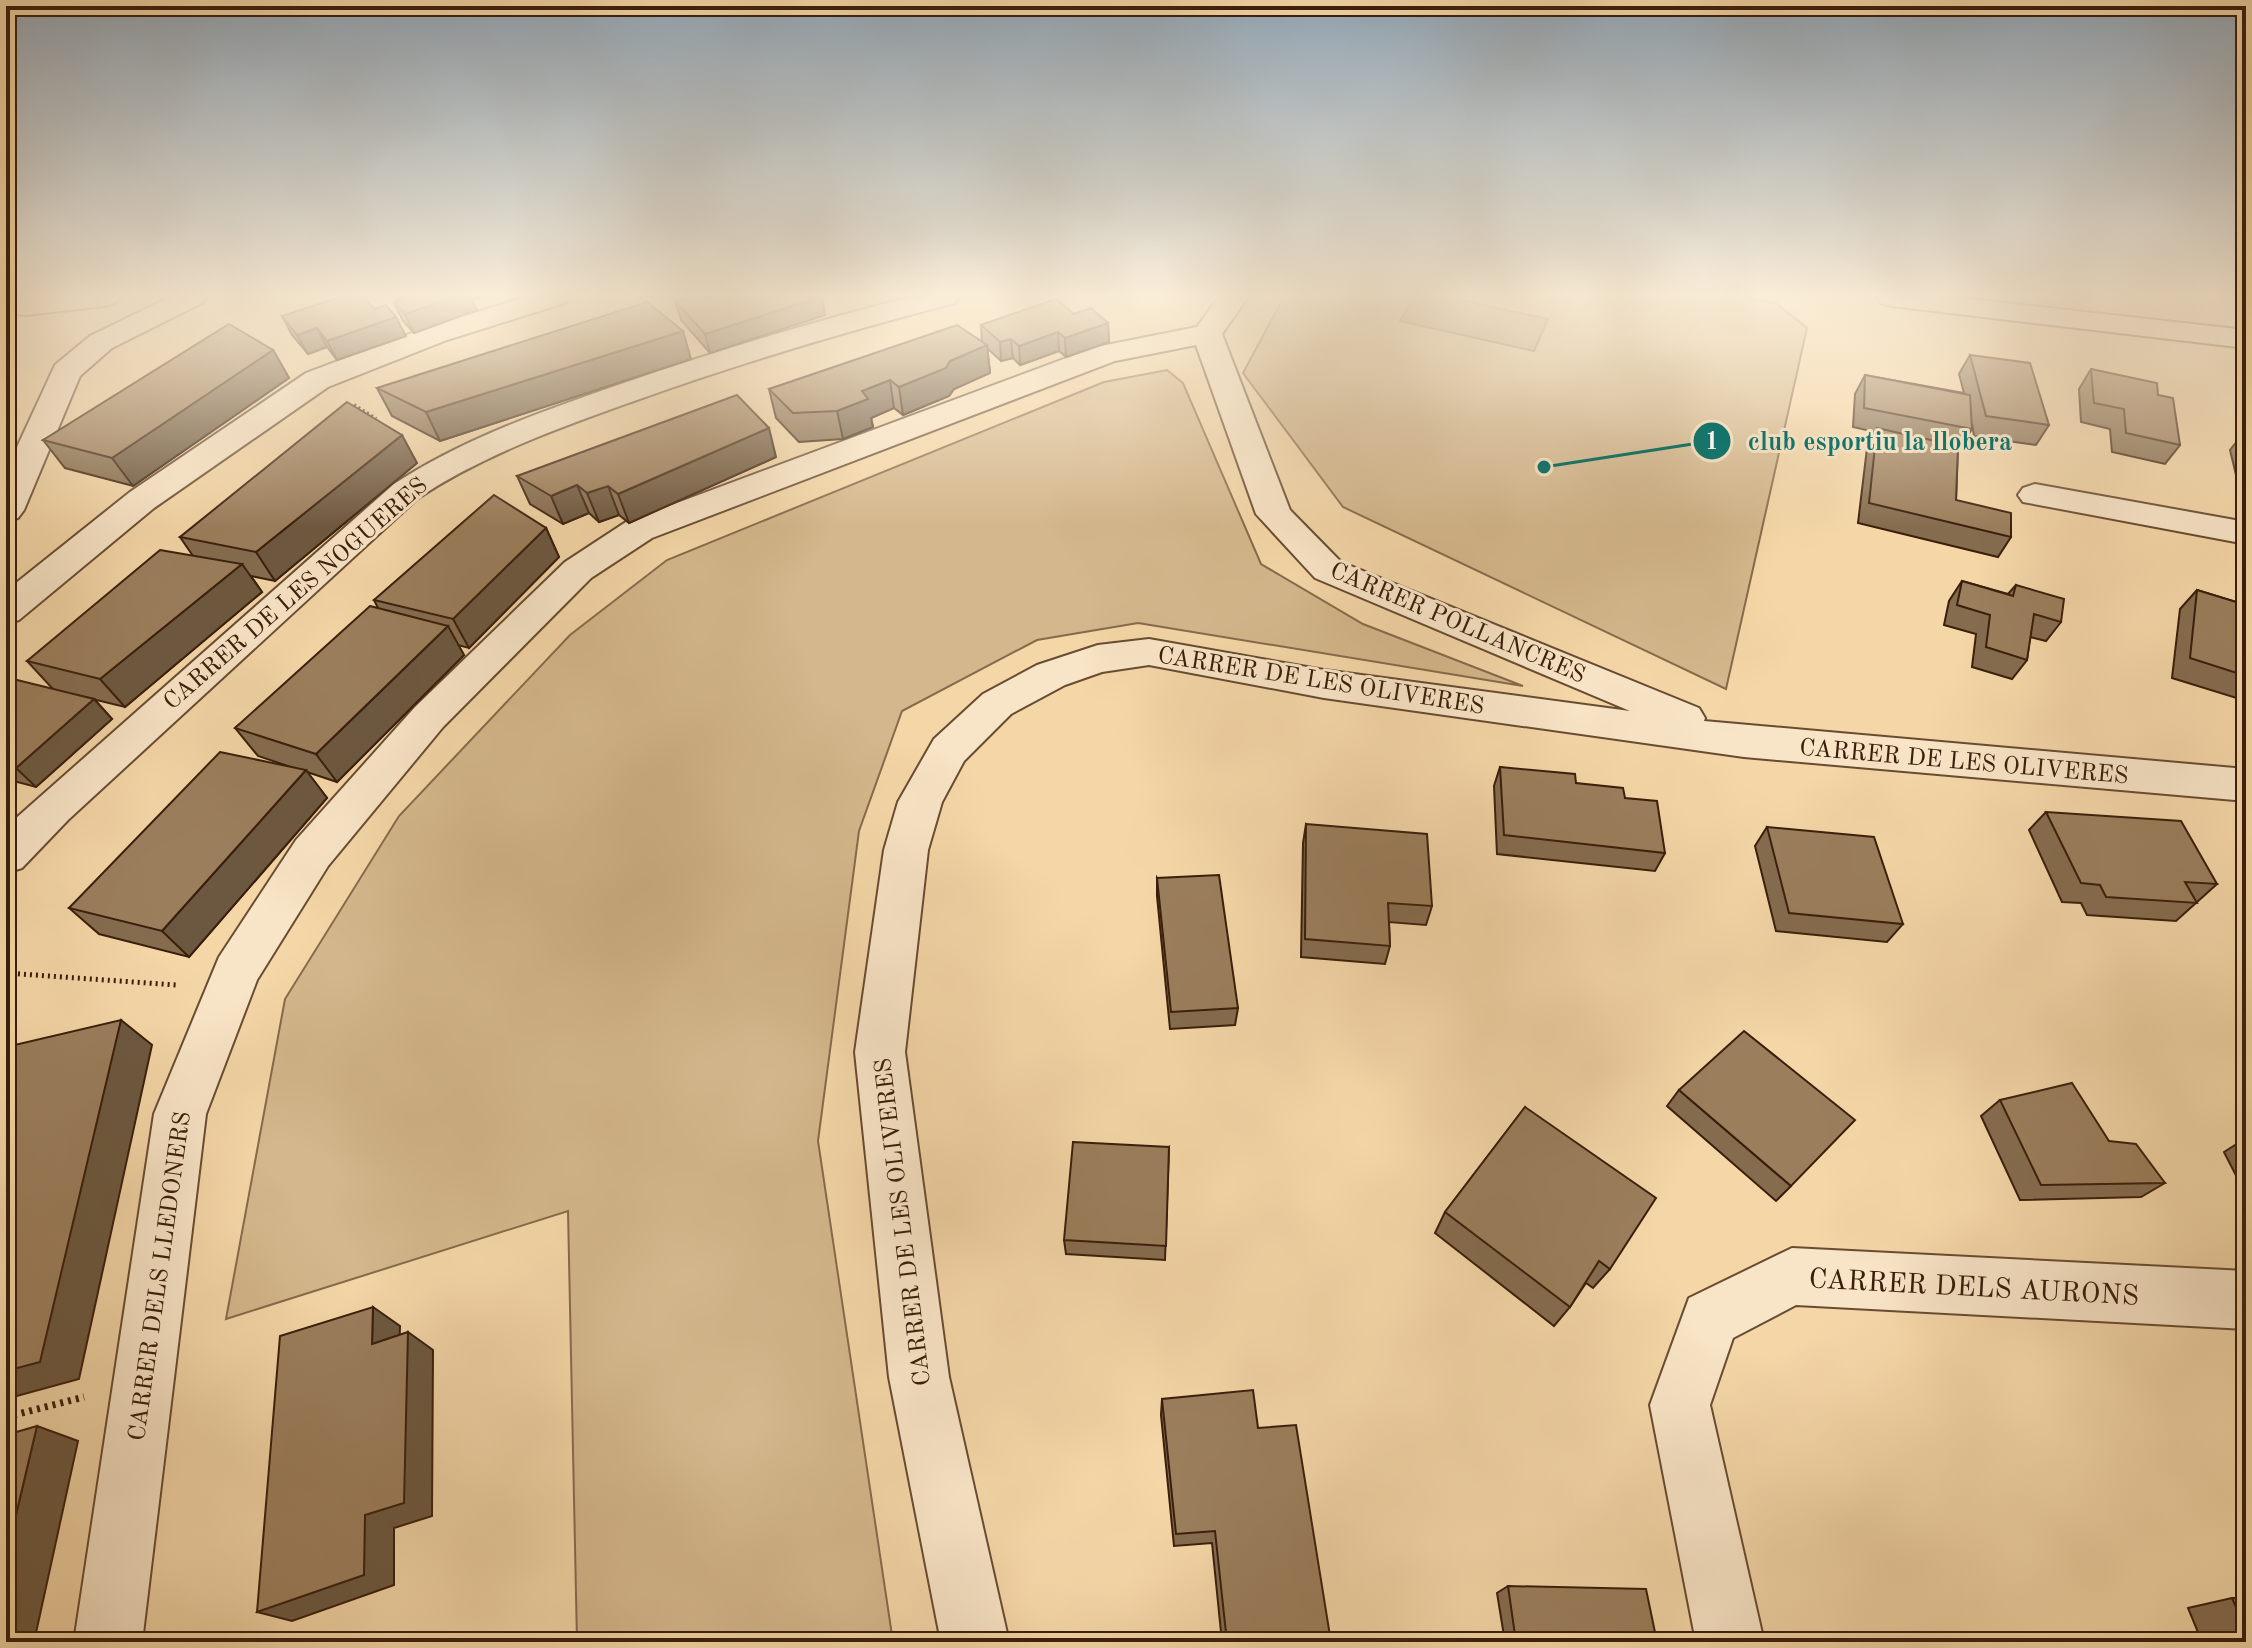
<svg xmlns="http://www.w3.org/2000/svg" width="2252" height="1648" font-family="'Old Standard TT',serif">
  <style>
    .green { fill: #d4b78c; stroke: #876a4c; stroke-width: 2 }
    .water { fill: #b59772; stroke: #846749; stroke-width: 2 }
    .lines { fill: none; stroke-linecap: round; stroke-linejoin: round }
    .minor-casing { stroke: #684c32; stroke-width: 4 }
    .path-far2 { stroke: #3a1e0b; stroke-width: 4; stroke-dasharray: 2 3; stroke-linecap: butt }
    .path-far1 { stroke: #3a1e0b; stroke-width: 5; stroke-dasharray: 2 4; stroke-linecap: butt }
    .path { stroke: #3a1e0b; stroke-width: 7; stroke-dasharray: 3 5; stroke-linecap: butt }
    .minor { fill: #f8e4c6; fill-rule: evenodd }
    .wall { fill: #856c4f; stroke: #3a1e0b; stroke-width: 2 }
    .shaded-wall { fill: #6c5840; stroke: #3a1e0b; stroke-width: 2 }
    .building { fill: #9b7e5c; stroke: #3a1e0b; stroke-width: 2 }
    .labels { text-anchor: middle; stroke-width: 6; stroke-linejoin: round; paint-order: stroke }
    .street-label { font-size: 24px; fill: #3a1e0b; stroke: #f8e4c6 }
    .near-street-label { font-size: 28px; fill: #3a1e0b; stroke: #f8e4c6 }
    .leader { fill: none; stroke: #0f766e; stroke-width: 3 }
    .callout-dot { fill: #0f766e; stroke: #f8e4c6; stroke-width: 3 }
    .mark-label { font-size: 24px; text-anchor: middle; font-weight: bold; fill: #fff }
    .callout-label { font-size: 26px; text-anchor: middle; font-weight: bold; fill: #0f766e; stroke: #f8e4c6; stroke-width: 6; stroke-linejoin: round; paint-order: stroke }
  </style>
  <rect width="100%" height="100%" fill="#f4d6a7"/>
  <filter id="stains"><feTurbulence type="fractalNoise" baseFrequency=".0025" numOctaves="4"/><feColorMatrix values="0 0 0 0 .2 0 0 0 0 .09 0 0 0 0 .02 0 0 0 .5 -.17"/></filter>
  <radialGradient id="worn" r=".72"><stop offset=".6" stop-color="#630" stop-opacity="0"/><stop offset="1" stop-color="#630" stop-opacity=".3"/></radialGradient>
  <g class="green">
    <path d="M1284,297H1744L1776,303L1807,328L1726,689L1343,507L1243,373Z"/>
    <path d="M1167,370L1183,383L1261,564L1363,624L1523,686L1138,623L1037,640L902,711L859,831L818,1141L893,1642H577L568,1211L226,1319L285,999L399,816L570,635L667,560L1104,382Z"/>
  </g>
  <path class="water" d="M1414,297H1446L1548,319L1534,351L1400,321Z"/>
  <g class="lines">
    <g class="minor-casing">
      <g id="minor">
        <path d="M6,297H119L115,303L105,306L26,315L6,313Z"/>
        <path d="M170,297H206L202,303L112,348L80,376L24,510L18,518L6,521V471L55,365L90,336Z"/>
        <path d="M526,297H569L565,303L447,340L328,387L154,508L19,620L6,624V591L130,492L306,373L425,328Z"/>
        <path d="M911,297H959L955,303C847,331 740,363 634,401C559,428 485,454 418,498L68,820L22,868L6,873V827L394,484C463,439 538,413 615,386C713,352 811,322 911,297Z"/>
        <path d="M1219,297H1248L1222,334L1290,510L1341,562L1699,708L1705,718L1704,721L2246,769V801L1744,757L1324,698L1149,665L1102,672L1065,685L1011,714L964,761L942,802L928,850L905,1052L949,1377L1009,1642H941L889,1377L855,1052L884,850L898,802L934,739L983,694L1037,665L1098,645L1149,639L1324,670L1630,711L1315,578L1256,514L1196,345L1115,361L652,538L591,578L443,727L328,866L257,980L206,1114L142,1642H74L154,1114L219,957L296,840L415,707L565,562L626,522L1096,347L1197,327Z"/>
        <path d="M1877,297H1952L2246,330V348L1891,306L1881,303Z"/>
        <path d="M2035,484L2246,522V544L2023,502L2018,495L2023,488Z"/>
        <path d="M1792,1248L2246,1271V1329L1796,1305L1733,1338L1710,1405L1764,1642H1696L1650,1405L1689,1298Z"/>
      </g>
    </g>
    <g class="path-far2">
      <path d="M641,297L649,305"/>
      <path d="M354,405L376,419"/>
    </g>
    <path class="path-far1" d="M6,973L176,985"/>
    <path class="path" d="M6,1417L84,1397"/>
    <use href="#minor" class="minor"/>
  </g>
  <g class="wall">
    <path d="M395,297H482L472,300L477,310L414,333L403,321L394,302L397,301Z"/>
    <path d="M822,297L825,315L710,353L681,320L675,301Z"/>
    <path d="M1074,314L1108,323L1109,342L1066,357L1059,351L1020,365L1013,358L1001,361L987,348L990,373L954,389L949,396L903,415L894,408L871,418L873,427L843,439L799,442L776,418L769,389L982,342L981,325Z"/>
    <path d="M282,316L406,336L337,360L327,347L308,354L292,335Z"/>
    <path d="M273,350L289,378L133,486L65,468L43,440Z"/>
    <path d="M1970,355L2049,425L2036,445L1974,436L1972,424V429L1960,448H1958L1956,500L2011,537L1998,557L1858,523L1867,448L1875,432L1853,427L1855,394L1865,375L1964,393L1959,374Z"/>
    <path d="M691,359L440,441L392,416L377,388Z"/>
    <path d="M2091,369L2158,395L2180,445L2165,464L2112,452L2110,429L2081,422L2079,389Z"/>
    <path d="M2246,430V501L2242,500L2230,450Z"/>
    <path d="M776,457L629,523L619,515L599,522L589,513L563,524L530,504L517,476Z"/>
    <path d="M417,463L275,581L251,576L262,592L125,707L76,695L94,699L112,719L36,787L6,779V685L53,689L27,661L193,556L180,537Z"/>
    <path d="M546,528L559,557L469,648L458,645L464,655L337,782L307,772L327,798L189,957L99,934L69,908L294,768L258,756L235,728L378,608L374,600Z"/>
    <path d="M1962,581L2008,594L2016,585L2061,622L2046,641L2030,637L2027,660L2012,679L1972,667L1976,634L1944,625L1949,601Z"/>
    <path d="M2197,590L2246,605V701L2172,678L2180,609Z"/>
    <path d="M1500,767L1576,783L1625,798L1665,853L1655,871L1497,854L1494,786Z"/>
    <path d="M2046,812L2217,884L2176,921L2087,915L2081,903L2062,902L2029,830Z"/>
    <path d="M1306,824L1432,906L1426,925L1389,922L1390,946L1385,964L1301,957L1303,843Z"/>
    <path d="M1767,827L1903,924L1887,942L1776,931L1755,846Z"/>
    <path d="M1157,878L1238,1008L1235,1025L1170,1029L1157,896Z"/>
    <path d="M2246,896V907L2242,900Z"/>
    <path d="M1679,1090L1791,1186L1776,1201L1667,1106Z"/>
    <path d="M2000,1100L2109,1141L2165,1183L2141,1197L2020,1200L1981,1116Z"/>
    <path d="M1525,1107L1610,1269L1593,1288L1586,1283L1570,1307L1554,1326L1435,1233L1445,1212Z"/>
    <path d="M2246,1138V1195L2224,1152Z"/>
    <path d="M1169,1147L1165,1260L1066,1254L1064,1240Z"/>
    <path d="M1162,1399L1258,1428L1331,1642H1222L1212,1543L1174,1546L1161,1415Z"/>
    <path d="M1508,1586L1657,1642H1505L1497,1593Z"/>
    <path d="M2232,1598L2246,1599V1642H2202L2188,1608Z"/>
  </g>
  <g class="shaded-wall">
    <path d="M454,297H482L472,300L477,310L414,333L405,314Z"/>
    <path d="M822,297L825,315L710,353L705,334Z"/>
    <path d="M396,317L406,336L337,360L327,341Z"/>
    <path d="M1108,323L1109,342L1066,357L1065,338Z"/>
    <path d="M317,328L327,347L308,354L297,335Z"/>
    <path d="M683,331L691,359L440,441L426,412Z"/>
    <path d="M1058,332L1059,351L1020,365L1019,346Z"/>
    <path d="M1011,339L1013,358L1001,361L1000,342Z"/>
    <path d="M987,345L990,373L954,389L949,396L903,415L899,387L950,361Z"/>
    <path d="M273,350L289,378L133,486L112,458Z"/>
    <path d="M890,380L894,408L871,418L873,427L843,439L837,411L862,391Z"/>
    <path d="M769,428L776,457L629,523L618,494Z"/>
    <path d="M402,435L417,463L275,581L256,552Z"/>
    <path d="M577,485L589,513L563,524L551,496Z"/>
    <path d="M608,486L619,515L599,522L587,493Z"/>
    <path d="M546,528L559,557L469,648L453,619Z"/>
    <path d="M242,564L262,592L125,707L100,679Z"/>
    <path d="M448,626L464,655L337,782L316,754Z"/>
    <path d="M94,699L112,719L36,787L16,768Z"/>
    <path d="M306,770L327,798L189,957L162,931Z"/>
    <path d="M121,1020L152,1045L79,1379L6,1399V1371Z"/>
    <path d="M373,1307L400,1326L399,1362L372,1344Z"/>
    <path d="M408,1332L433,1350L432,1516L394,1528V1585L292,1621L257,1612L365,1515Z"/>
    <path d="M37,1426L78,1441L34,1642H6V1557Z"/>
    <path d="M368,1635L393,1642H368Z"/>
  </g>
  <g class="building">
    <path d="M341,297H364L375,309L386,305L396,317L327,341L317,328L297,335L282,316Z"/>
    <path d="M402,297H454L405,314L394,302L404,299Z"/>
    <path d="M691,297H820L705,334L675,301Z"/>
    <path d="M1056,299L1074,314L1091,308L1108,323L1065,338L1058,332L1019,346L1011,339L1000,342L981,325Z"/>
    <path d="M647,302L683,331L426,412L377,388Z"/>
    <path d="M229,324L273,350L112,458L43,440Z"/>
    <path d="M957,325L987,345L950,361L946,368L899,387L890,380L862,391L868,399L837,411L793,413L769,389Z"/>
    <path d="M1970,355L2030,363L2049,425L1986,416Z"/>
    <path d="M2091,369L2157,383L2158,395L2173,398L2180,445L2126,433L2124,409L2094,403Z"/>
    <path d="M1865,375L1970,395L1972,429L1864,408Z"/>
    <path d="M737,395L769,428L618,494L608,486L587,493L577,485L551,496L517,476Z"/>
    <path d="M347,402L402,435L256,552L180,537Z"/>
    <path d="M1877,428L1958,446L1956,500L2011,513V537L1869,503Z"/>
    <path d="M494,495L546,528L453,619L374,600Z"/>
    <path d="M160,550L242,564L100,679L27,661Z"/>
    <path d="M1962,581L2013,596L2016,585L2064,599L2061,622L2034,614L2027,660L1986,647L1990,615L1957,605Z"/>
    <path d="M2197,590L2246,605V676L2190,658Z"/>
    <path d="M370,606L448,626L316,754L235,728Z"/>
    <path d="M13,679L94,699L16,768L6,766V685Z"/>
    <path d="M220,752L306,770L162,931L69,908Z"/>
    <path d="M1500,767L1575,774L1576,783L1623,788L1625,798L1657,801L1665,853L1504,835Z"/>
    <path d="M2046,812L2181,821L2217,884L2185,882L2197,903L2106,897L2100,885L2081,883Z"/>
    <path d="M1306,824L1427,834L1432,906L1388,903L1390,946L1305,939Z"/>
    <path d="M1767,827L1874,837L1903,924L1789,913Z"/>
    <path d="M1219,875L1238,1008L1171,1012L1157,878Z"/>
    <path d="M121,1020L40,1362L6,1371V1047Z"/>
    <path d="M1744,1031L1855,1120L1791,1186L1679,1090Z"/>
    <path d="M2072,1083L2109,1141L2136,1144L2165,1183L2041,1185L2000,1100Z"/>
    <path d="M1525,1107L1656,1198L1610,1269L1599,1261L1570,1307L1445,1212Z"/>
    <path d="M1073,1142L1169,1147L1166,1246L1064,1240Z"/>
    <path d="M373,1307L372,1344L408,1332L404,1503L365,1515L364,1575L257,1612L280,1336Z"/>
    <path d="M1253,1390L1258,1428L1296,1425L1331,1642H1227L1215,1531L1176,1534L1162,1399Z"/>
    <path d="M37,1426L6,1557V1435Z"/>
    <path d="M1508,1586L1646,1589L1657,1642H1516Z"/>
    <path d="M2232,1598L2246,1599V1630Z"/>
    <path d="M368,1635V1642H350Z"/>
  </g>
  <linearGradient id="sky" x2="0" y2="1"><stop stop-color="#93a8b9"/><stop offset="0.56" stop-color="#faedd7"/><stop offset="1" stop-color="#faedd7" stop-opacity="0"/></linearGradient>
  <rect width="2252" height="527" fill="url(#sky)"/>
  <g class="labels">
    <g class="street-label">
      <text transform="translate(295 593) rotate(-41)" y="8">CARRER DE LES NOGUERES</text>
      <text transform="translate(1458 622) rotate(23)" y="8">CARRER POLLANCRES</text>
      <text transform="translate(1321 680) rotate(9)" y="8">CARRER DE LES OLIVERES</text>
      <text transform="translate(1964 761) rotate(5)" y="8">CARRER DE LES OLIVERES</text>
      <text transform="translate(902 1222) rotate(-97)" y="8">CARRER DE LES OLIVERES</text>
      <text transform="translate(159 1276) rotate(-82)" y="8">CARRER DELS LLEDONERS</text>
    </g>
    <g class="near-street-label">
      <text transform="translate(1974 1286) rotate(3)" y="10">CARRER DELS AURONS</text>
    </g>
  </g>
  <path class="leader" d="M1544 467L1712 441"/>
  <g class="callout-dot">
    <circle cx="1544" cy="467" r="8"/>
    <circle cx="1712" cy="441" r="20"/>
  </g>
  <g class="mark-label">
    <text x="1712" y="449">1</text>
  </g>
  <g class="callout-label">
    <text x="1880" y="450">club esportiu la llobera</text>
  </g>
  <rect width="2252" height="1648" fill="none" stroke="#f4d6a7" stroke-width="32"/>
  <rect x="8" y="8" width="2236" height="1632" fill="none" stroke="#3a1e0b" stroke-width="4"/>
  <rect x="16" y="16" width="2220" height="1616" fill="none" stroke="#3a1e0b" stroke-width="2"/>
  <rect width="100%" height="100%" filter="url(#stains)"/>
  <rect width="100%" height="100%" fill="url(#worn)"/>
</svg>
